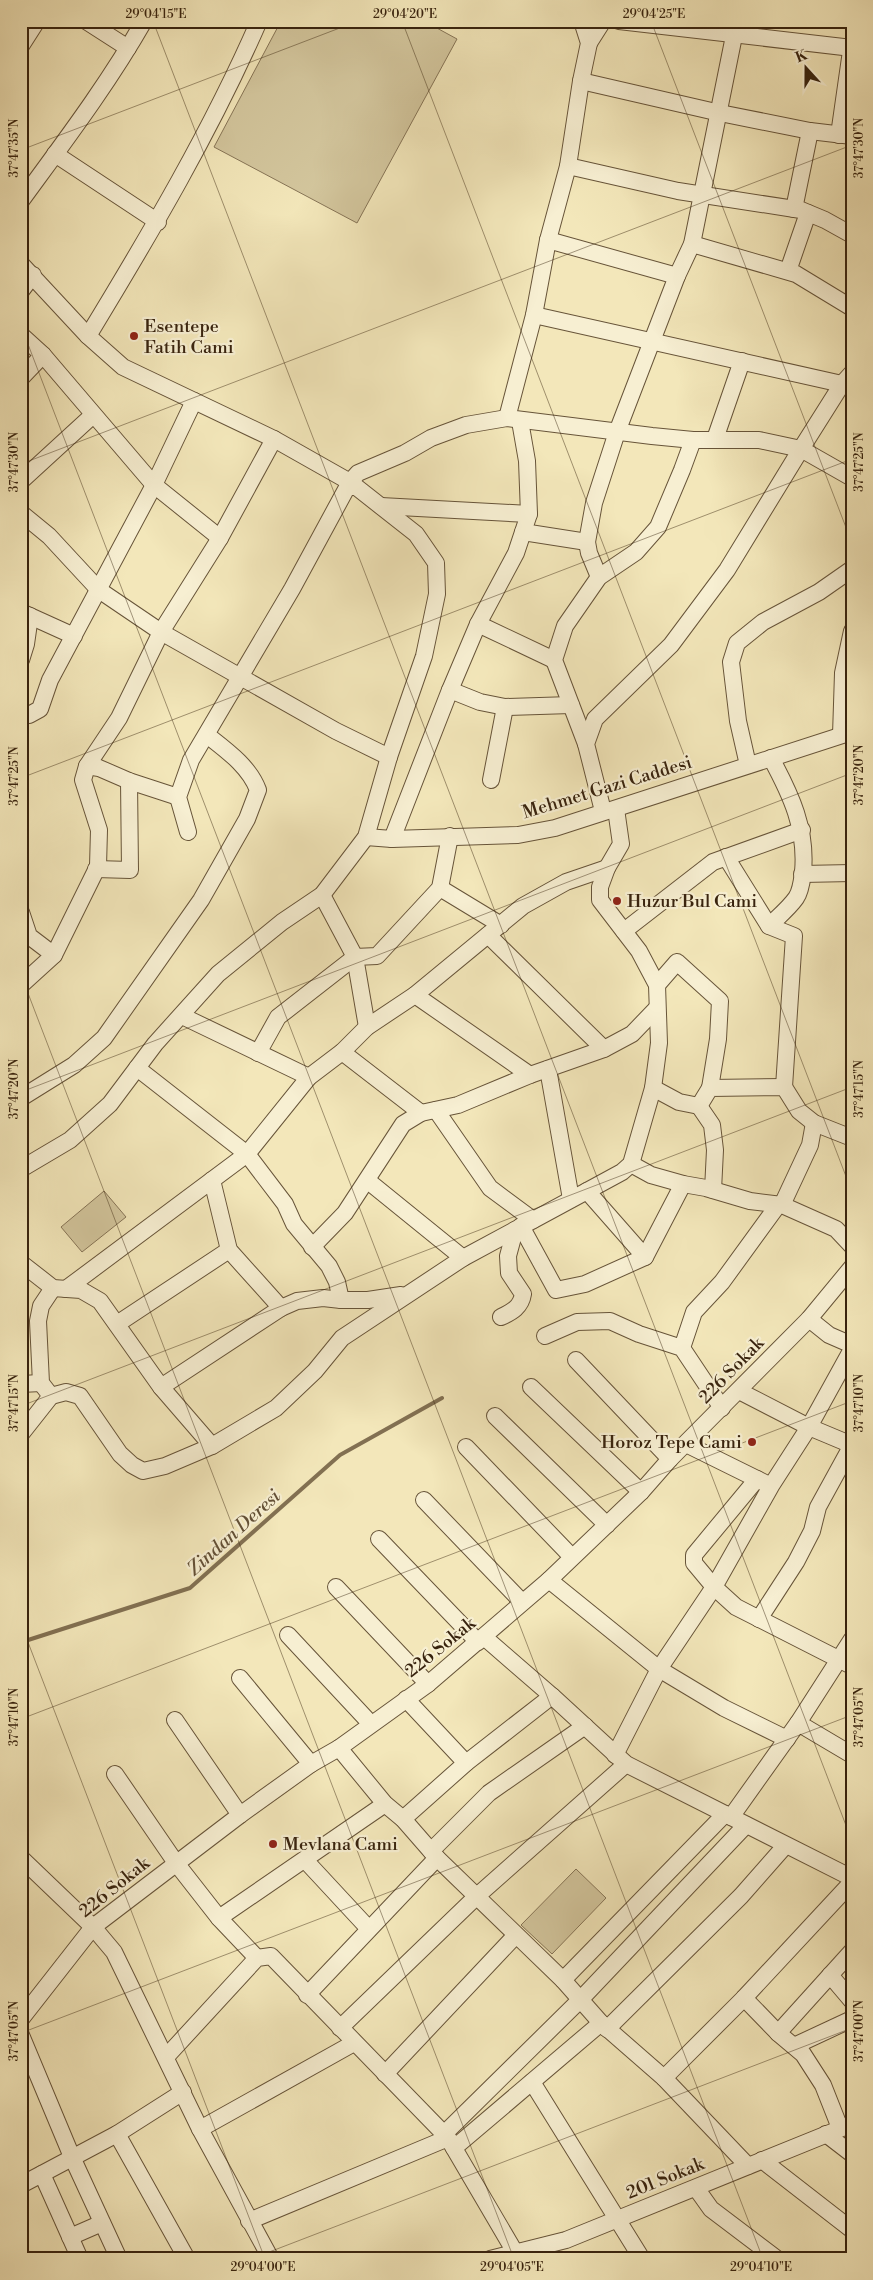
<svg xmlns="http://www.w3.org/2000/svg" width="873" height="2280" font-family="'Libre Bodoni',serif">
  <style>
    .pitch { fill: #d3c69d; stroke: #867456 }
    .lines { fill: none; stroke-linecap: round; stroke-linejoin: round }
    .stream { stroke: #827052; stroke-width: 4 }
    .minor-casing { stroke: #675439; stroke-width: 18 }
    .minor { stroke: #f7efd2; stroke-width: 16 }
    .ticks { fill: none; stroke: #38230e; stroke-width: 1; stroke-opacity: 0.45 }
    .poi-dot { fill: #8f2418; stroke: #f7efd2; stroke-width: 2 }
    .labels { text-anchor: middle; stroke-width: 4.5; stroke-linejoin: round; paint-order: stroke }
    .poi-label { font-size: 18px; fill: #38230e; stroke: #f7efd2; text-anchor: start }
    .street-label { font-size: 18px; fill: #38230e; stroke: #f7efd2 }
    .water-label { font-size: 19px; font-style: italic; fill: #635036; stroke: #f7efd2 }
    .neatline { fill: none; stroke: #38230e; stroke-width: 2 }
    .ticks-label { font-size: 12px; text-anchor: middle; fill: #38230e }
  </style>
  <rect width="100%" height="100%" fill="#f3e7ba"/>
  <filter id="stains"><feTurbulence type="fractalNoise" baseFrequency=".004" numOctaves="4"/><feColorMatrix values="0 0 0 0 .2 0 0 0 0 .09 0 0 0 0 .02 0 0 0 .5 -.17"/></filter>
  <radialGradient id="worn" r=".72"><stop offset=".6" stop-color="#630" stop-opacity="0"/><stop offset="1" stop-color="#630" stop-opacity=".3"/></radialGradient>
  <g class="pitch">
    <path d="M281,21H424L457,39L357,223L214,147Z"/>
    <path d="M104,1191L126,1217L82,1252L61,1227Z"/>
    <path d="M576,1869L606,1898L552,1954L521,1925Z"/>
  </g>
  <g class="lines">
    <path class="stream" d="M21,1645L25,1641L190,1588L340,1455L442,1398"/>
    <g class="minor-casing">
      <g id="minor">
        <path d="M86,21L128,48"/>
        <path d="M619,21L852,48"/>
        <path d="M589,43L603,21"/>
        <path d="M21,46L37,21"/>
        <path d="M581,81L720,113L810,131L852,136"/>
        <path d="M839,135L852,44"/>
        <path d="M55,154L158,222"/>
        <path d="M568,166L678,191L801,210L825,220L852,235"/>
        <path d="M21,201C64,142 108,84 144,21"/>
        <path d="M794,209L810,131"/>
        <path d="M548,240L677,276"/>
        <path d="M692,244L796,274L852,308"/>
        <path d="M21,264L88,336L123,367L274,439L350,482L358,473L405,453L431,438L466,425L507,418L652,436L693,440H759L801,449L852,478"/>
        <path d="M788,271L808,213"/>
        <path d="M21,291L33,275"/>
        <path d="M534,315L842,384"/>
        <path d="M21,335L43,355L154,485L220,538"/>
        <path d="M88,336C150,234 211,131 259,21"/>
        <path d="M21,378L43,355"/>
        <path d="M507,418L534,315L548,240L568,166L581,81L589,43L582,21"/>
        <path d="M715,439L742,361"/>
        <path d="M21,481L93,415"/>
        <path d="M381,506L529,514"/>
        <path d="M21,513L49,536L99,590L161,632L336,731L389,757"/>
        <path d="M523,532L587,542"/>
        <path d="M599,577L589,553L587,542L594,503L617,432L677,276L692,244L737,21"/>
        <path d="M21,612L74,636"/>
        <path d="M478,624L554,660"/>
        <path d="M21,660L26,644L30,616"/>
        <path d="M450,690L480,702L505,707L571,705"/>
        <path d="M21,713L29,715L40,709L50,680L154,485L194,401"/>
        <path d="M841,735L843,673L852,631"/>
        <path d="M586,744L554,660L565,626L599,577L636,552L658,527L682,470L693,440"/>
        <path d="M748,765L738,721L731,662L737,643L763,622L819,592L852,569"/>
        <path d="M87,766L99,768L129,781L178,797"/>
        <path d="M491,780L505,707"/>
        <path d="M603,811L586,744L595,719L671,645L727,570L801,449L842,384L852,373"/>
        <path d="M366,837L392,839L518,835L555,828L852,732"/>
        <path d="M392,839L450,690L478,624L516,553L529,514L527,461L520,421"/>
        <path d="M726,857L769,926L794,936L784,1087"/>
        <path d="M96,869L130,870L129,781"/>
        <path d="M802,874L852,873"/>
        <path d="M440,888L501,925"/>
        <path d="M322,895L355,957L367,1027"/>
        <path d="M21,912L29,936L54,955"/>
        <path d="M769,926C778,917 789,908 796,898C801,891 802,880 803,872C807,829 791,795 771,758"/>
        <path d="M624,931L713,862L802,830"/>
        <path d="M488,935L604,1049"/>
        <path d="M21,985L54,955L98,866L99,830L83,780L87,766L119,718L161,632L220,538L274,439"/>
        <path d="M657,985L677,962L720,1001L718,1039L710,1088"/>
        <path d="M415,995L530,1075"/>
        <path d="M182,1016L309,1077"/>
        <path d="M342,1052L421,1113"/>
        <path d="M258,1053L278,1017L355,957L377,956L440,888L450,836"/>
        <path d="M137,1068L247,1154L285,1204L294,1224L329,1266L337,1282L341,1300"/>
        <path d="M548,1069L571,1199"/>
        <path d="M653,1088L679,1102L699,1106L710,1088L784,1087L799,1111L814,1123L852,1138"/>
        <path d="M21,1098L74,1065L104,1038L201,900L247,819L258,790C249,766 226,750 207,735"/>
        <path d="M699,1106L712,1125L715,1150L713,1190"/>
        <path d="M436,1110L490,1188L533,1220"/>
        <path d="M631,1164L651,1175L683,1184L706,1188L750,1201L782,1205L836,1229L852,1246"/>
        <path d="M21,1169L70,1140L110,1104L155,1044L218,974L282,922L322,895L366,837L389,757L424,656L437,594L436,563L416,534L350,482L292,589L191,760L178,797L188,832"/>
        <path d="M212,1180L229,1250L281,1308"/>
        <path d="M368,1181L463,1258"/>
        <path d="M587,1191L645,1257"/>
        <path d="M782,1205L810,1145L814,1123"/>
        <path d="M521,1226L556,1290L585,1284L645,1257L683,1184"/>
        <path d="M312,1247L345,1213L403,1124L421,1113L458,1105L530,1075L604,1049L632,1034L657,1008"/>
        <path d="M21,1263L53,1288L81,1290L100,1301L161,1387L212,1446"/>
        <path d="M66,1289L247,1154L309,1077L342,1052L367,1027L415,995L523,906L566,882L607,868"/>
        <path d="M501,1317C512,1312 521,1307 523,1294L509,1273L508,1256L515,1230"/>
        <path d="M809,1319L829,1335L852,1345"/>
        <path d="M117,1324L229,1250"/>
        <path d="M545,1336L577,1322L610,1321L639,1334L682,1348L722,1408"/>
        <path d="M682,1348L694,1312L722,1282L778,1205"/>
        <path d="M576,1360L670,1459"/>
        <path d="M21,1384L41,1383"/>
        <path d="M161,1387L281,1308L297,1301L323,1298L341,1300H368L401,1295"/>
        <path d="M531,1387L641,1492"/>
        <path d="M739,1391L809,1427L852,1445"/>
        <path d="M51,1396L66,1392L80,1396L120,1454L132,1465L143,1471L165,1466L212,1446L276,1408L315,1371L342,1338L463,1258L587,1191L622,1172L631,1164L653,1088L659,1043L657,985L639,951L600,900V887L607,868L621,844L616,809"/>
        <path d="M495,1416L607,1525"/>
        <path d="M21,1434L51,1396L41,1383L38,1321L41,1306L53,1288"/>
        <path d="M686,1444L767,1484"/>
        <path d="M466,1447L572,1557"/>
        <path d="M757,1479L694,1555V1563L714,1587L736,1607L852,1666"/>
        <path d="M424,1500L522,1602"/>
        <path d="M379,1539L478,1642"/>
        <path d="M549,1580L659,1669L724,1708L787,1739"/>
        <path d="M336,1587L428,1684"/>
        <path d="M759,1619L796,1562L812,1531L818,1507L852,1445"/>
        <path d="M288,1635L371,1724"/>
        <path d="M484,1637L552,1696L626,1764L852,1878"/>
        <path d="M240,1678L311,1764"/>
        <path d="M406,1699L466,1763"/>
        <path d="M175,1720L240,1815"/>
        <path d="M798,1723L852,1755"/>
        <path d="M339,1748L385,1804L403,1819L437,1858L563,1980L601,2023L664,2078L748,2166"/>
        <path d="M615,1755L659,1669L714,1587L771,1486L809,1427L852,1349"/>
        <path d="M115,1774L176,1863L219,1918L257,1958"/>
        <path d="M731,1817L798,1723L852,1639"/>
        <path d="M403,1819L466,1763L552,1696"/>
        <path d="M431,1851L489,1793L585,1726"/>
        <path d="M21,1858L93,1927L114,1952L200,2129L271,2259"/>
        <path d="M305,1860L369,1929"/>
        <path d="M219,1918L385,1804"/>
        <path d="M830,1975L852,2001"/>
        <path d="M563,1980L725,1814"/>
        <path d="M307,1995L437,1858"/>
        <path d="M744,1998L778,2033L803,2054L823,2085L840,2128"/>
        <path d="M21,2019L93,1927L240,1815L311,1764L339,1748L428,1684L549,1580L641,1492L670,1459L809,1319L852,1267"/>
        <path d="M340,2028L477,1896L626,1764"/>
        <path d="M607,2029L741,1896L785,1846"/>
        <path d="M778,2033L852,1951"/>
        <path d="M21,2035L72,2157L119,2259"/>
        <path d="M794,2046L852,2019"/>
        <path d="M166,2057L257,1958L271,1956L448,2138L519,2259"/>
        <path d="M385,2074L516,1935"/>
        <path d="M664,2078L744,1998L852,1882"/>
        <path d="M532,2082L642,2259"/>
        <path d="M200,2129L354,2043"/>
        <path d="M117,2134L187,2259"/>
        <path d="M444,2134L580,2000L746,1825"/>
        <path d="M826,2134L852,2154"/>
        <path d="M454,2148L601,2023"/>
        <path d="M762,2160L852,2230"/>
        <path d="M42,2174L80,2259"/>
        <path d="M21,2185L117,2134L183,2092"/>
        <path d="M696,2188L711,2209L777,2259"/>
        <path d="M249,2221L448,2138"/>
        <path d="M70,2237L102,2223"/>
        <path d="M490,2259L566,2240L852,2124"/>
      </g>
    </g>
    <use href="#minor" class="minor"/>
  </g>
  <path class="ticks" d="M153,21L852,1841M402,21L852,1192M651,21L852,543M21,150L358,21M21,326L763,2259M21,464L852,145M21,778L852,459M21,975L514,2259M21,1092L852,773M21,1406L852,1087M21,1624L265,2259M21,1719L852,1401M21,2033L852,1715M251,2259L852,2028"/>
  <g class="poi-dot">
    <circle cx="134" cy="336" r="5"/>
    <circle cx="617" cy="901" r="5"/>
    <circle cx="752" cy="1442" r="5"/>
    <circle cx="273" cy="1844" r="5"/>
  </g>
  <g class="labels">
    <g class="poi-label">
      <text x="144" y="332">Esentepe<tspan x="144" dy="21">Fatih Cami</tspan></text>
      <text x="627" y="907">Huzur Bul Cami</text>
      <text x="742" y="1448" text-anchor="end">Horoz Tepe Cami</text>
      <text x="283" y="1850">Mevlana Cami</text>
    </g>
    <g class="street-label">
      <text transform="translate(607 787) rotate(-17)" y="6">Mehmet Gazi Caddesi</text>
      <text transform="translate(731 1370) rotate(-46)" y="6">226 Sokak</text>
      <text transform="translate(440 1647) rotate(-39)" y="6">226 Sokak</text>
      <text transform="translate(114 1887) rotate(-39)" y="6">226 Sokak</text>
      <text transform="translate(665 2178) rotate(-22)" y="6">201 Sokak</text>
    </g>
    <g class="water-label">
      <text transform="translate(233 1532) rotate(-42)" y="7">Zindan Deresi</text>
    </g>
  </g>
  <rect width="873" height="2280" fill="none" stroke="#f3e7ba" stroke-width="55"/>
  <g transform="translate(806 68) rotate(339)" stroke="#f7efd2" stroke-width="4" paint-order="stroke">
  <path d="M0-4L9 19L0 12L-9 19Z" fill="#38230e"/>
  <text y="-8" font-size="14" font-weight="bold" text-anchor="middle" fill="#38230e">K</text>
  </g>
  <rect x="28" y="28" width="818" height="2224" class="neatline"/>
  <g class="ticks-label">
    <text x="156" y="18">29°04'15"E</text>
    <text x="405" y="18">29°04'20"E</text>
    <text x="654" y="18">29°04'25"E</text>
    <text transform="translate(859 148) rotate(-90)" y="4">37°47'30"N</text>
    <text transform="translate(14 148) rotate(-90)" y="4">37°47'35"N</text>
    <text transform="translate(859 462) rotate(-90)" y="4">37°47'25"N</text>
    <text transform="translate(14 462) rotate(-90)" y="4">37°47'30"N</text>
    <text transform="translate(859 775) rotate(-90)" y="4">37°47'20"N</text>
    <text transform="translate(14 776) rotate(-90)" y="4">37°47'25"N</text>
    <text transform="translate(859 1089) rotate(-90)" y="4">37°47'15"N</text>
    <text transform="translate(14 1089) rotate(-90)" y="4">37°47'20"N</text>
    <text transform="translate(859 1403) rotate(-90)" y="4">37°47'10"N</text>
    <text transform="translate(14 1403) rotate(-90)" y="4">37°47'15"N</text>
    <text transform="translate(859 1717) rotate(-90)" y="4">37°47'05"N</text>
    <text transform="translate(14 1717) rotate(-90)" y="4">37°47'10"N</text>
    <text transform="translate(859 2031) rotate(-90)" y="4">37°47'00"N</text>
    <text transform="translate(14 2031) rotate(-90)" y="4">37°47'05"N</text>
    <text x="263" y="2271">29°04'00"E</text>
    <text x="512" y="2271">29°04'05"E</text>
    <text x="761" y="2271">29°04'10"E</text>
  </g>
  <rect width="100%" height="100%" filter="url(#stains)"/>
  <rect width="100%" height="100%" fill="url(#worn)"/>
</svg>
